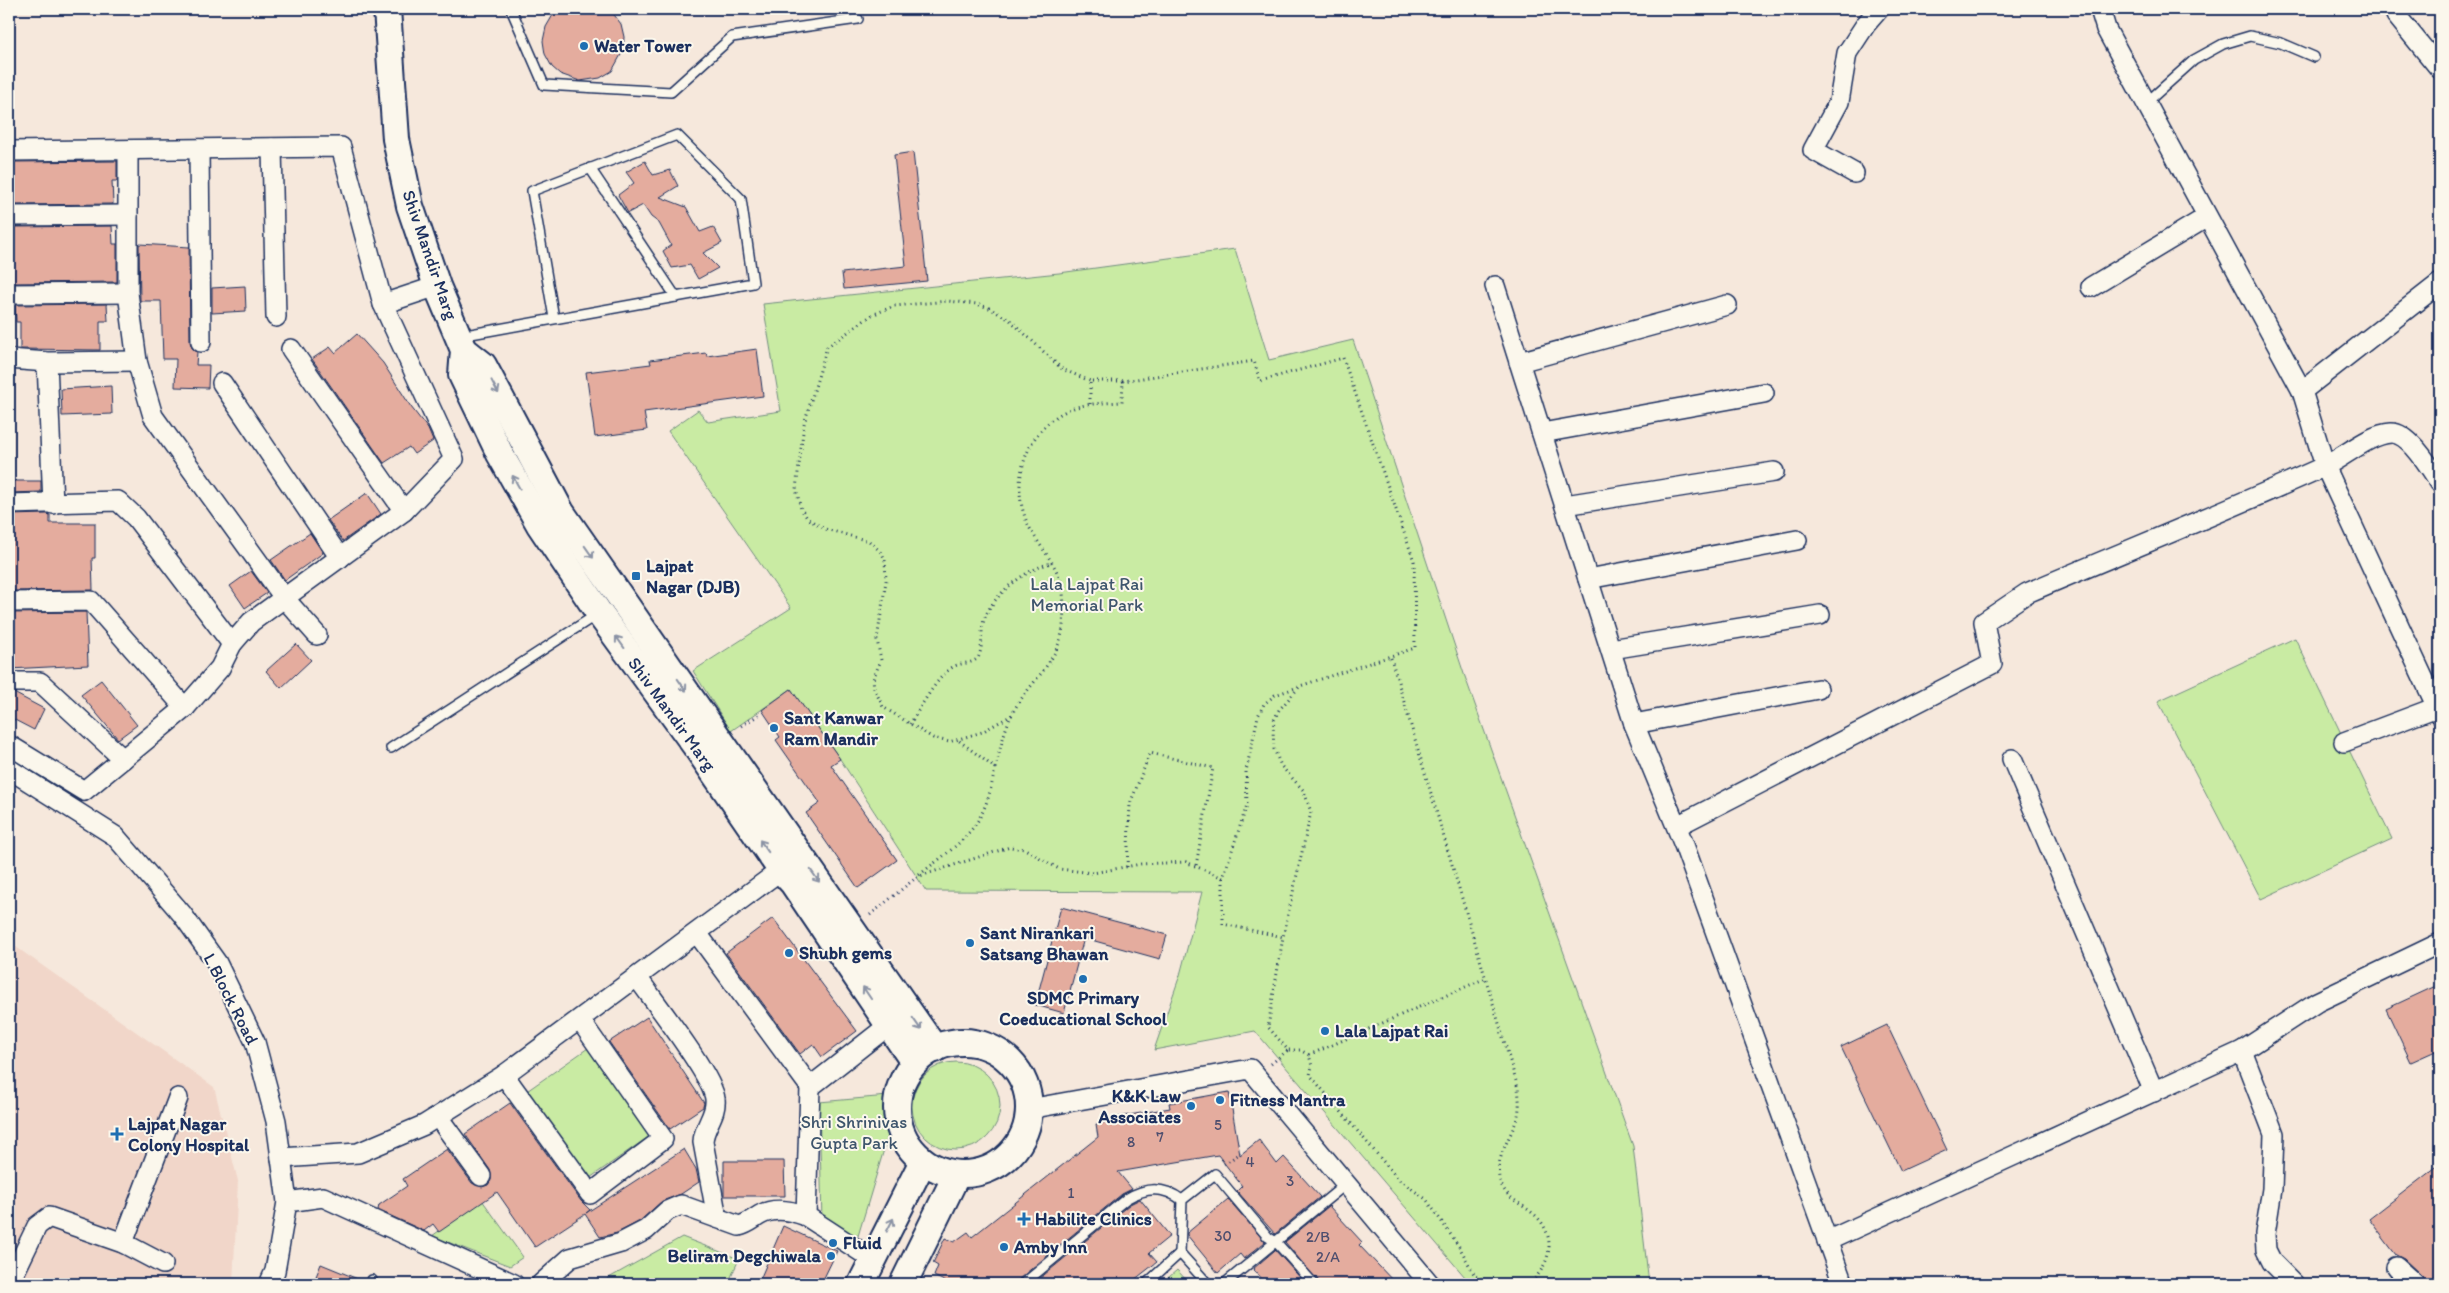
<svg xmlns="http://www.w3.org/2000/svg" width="2449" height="1293" font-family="Itim,sans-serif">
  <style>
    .built { fill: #f1d6c9 }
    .green { fill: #c9eba3; stroke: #728d80 }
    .building { fill: #e4ac9e; stroke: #1b2f5e }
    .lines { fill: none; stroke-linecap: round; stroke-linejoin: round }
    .lane-casing { stroke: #1b2f5e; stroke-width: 12 }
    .street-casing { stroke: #1b2f5e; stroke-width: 22 }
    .secondary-casing { stroke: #1b2f5e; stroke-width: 30 }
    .path { stroke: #1b2f5e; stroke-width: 3; stroke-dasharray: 1 4; stroke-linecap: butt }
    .lane { stroke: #fbf7ec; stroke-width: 9 }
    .street { stroke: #fbf7ec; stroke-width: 19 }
    .secondary { stroke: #fbf7ec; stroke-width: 26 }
    .oneway { stroke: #8b93a5 }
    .poi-dot { fill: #1f6fb2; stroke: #fbf7ec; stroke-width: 2 }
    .labels { text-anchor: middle; stroke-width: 4; stroke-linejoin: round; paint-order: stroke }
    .number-label { font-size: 15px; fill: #4d4e6e }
    .poi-label { font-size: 18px; font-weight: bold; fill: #1b2f5e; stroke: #fbf7ec; text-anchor: start }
    .street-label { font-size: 18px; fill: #1b2f5e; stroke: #fbf7ec }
    .park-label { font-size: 18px; fill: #3e556c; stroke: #fbf7ec }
  </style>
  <rect width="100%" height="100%" fill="#f6e8dc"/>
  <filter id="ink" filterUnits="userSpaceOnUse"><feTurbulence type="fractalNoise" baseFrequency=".02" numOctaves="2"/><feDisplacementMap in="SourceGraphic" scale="10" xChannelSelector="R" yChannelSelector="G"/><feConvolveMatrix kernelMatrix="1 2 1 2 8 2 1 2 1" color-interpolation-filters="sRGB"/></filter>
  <g filter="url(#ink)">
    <path class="built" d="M9,942L214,1087L238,1181L233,1284H24L9,1278Z"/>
    <g class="green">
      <path d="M1235,249L1269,360L1353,340L1464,674L1633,1146L1649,1284H1471L1255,1031L1154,1050L1180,975L1202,892L926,891L840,759L791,689L731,731L693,671L791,608L668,431L698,410L708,422L781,411L763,304L1059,273Z"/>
      <path d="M2295,638L2392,839L2261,899L2158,701Z"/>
      <path d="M588,1048L651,1135L587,1180L524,1093Z"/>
      <circle cx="956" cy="1106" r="44"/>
      <path d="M888,1096V1136L858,1236L822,1222L819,1102Z"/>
      <path d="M482,1200L523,1257L510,1266L432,1236Z"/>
      <path d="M682,1237L739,1259L728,1284H604L607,1279Z"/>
      <path d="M1177,1270L1190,1284H1161Z"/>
    </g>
    <g class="building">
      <path d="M560,9H607L612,12L621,24L624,37L623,51L612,71L600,78L580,81L560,74L552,67L545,54L543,41L546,27L553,15Z"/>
      <path d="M913,152L927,281L844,289L842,273L906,266L894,155Z"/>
      <path d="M117,161V181H112L113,204L13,205V162Z"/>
      <path d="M645,161L653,175L670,170L678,186L660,197L686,207L700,232L713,227L722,243L703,253L718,268L698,279L690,265L672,268L663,251L671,245L659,223L651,217L643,205L628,213L618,195L634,183L626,172Z"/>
      <path d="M112,226L113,244H117V282L11,283L10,230H14L13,227Z"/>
      <path d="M139,244L189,247L190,342L192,348L197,352L196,365H209L208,388L175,387L176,359H163L161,301H140Z"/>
      <path d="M245,286L246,311L212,313V288Z"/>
      <path d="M107,304L108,321H100V350L20,349V322H16L15,305Z"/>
      <path d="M357,334L383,363L411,407L428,429L433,441L414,454L409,447L384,463L312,359L330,347L335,353Z"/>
      <path d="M757,349L763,396L644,412L647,430L595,437L586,372L651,364L650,360L706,353L707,356Z"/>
      <path d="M111,386L112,414L62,416L61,389Z"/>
      <path d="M9,481H41V492L9,493Z"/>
      <path d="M367,493L381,514L343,541L328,520Z"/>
      <path d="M47,514L50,515V523H95V558H92L93,590L9,591V515Z"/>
      <path d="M310,533L323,553L285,580L271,560Z"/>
      <path d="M251,571L267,593L245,608L230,586Z"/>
      <path d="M86,612L88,665L9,669V613Z"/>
      <path d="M296,644L311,660L281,688L266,671Z"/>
      <path d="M101,680L137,725L118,739L81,695Z"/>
      <path d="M791,689L840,759L831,765L897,860L858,888L806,813L820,803L776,740L780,737L762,710Z"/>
      <path d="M9,693H14L44,709L34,730L9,717Z"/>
      <path d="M1061,907L1167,935L1160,959L1084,938L1064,1013L1035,1005Z"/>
      <path d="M773,918L857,1031L822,1057L813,1044L800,1054L726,953Z"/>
      <path d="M2440,984V1049L2411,1062L2386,1009Z"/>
      <path d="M647,1017L704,1103L703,1107L670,1129L609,1042Z"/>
      <path d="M1887,1025L1947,1150L1901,1171L1841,1047Z"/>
      <path d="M1229,1092L1240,1155L1259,1140L1277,1164L1284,1157L1320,1197L1275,1234L1237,1191L1242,1186L1218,1155L1118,1172L1132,1189L1122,1194L1019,1279L1017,1284H950L934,1276L938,1266L933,1263L945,1238L954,1242L968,1232L972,1237L1098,1137L1096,1125L1112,1120V1118L1170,1108L1169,1103Z"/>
      <path d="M510,1103L581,1201L590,1210L586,1213L684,1149L696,1169L699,1182L681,1194L662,1201L640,1221L617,1233L600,1237L585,1214L535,1247L497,1192L439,1232L433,1224L424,1231L378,1210L379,1205L407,1186L403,1179L447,1149L472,1183L482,1187L488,1185L491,1180L490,1170L465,1134Z"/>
      <path d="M724,1161H784L785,1196H724Z"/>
      <path d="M2440,1164V1284H2428L2422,1276L2404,1259L2396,1255L2369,1219Z"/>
      <path d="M1140,1199L1170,1236L1149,1253L1157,1262L1129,1284H1033L1130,1204Z"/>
      <path d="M1228,1199L1265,1242L1244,1259L1240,1254L1218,1273L1187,1235V1233Z"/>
      <path d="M1329,1206L1362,1242L1359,1245L1396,1284H1320L1285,1242Z"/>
      <path d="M783,1226L837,1251L821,1284H758Z"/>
      <path d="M1275,1250L1306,1284H1267L1253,1269Z"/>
      <path d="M321,1264L365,1282V1284H313Z"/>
    </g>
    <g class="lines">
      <g class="lane-casing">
        <g id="lane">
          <path d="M511,9L544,85L671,92L732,37L858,19"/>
          <path d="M2146,103L2194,60L2223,44L2250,36L2281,43L2314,57"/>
          <path d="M590,168L676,297"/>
          <path d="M460,336L753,283L741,199L677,135L532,191L554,318"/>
          <path d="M391,748L596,615"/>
          <path d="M1180,1253L1182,1200L1215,1174L1268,1237L1276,1242L1314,1284"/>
          <path d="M371,1284L372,1280"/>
          <path d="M1023,1284L1126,1199C1146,1187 1163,1186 1182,1200"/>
          <path d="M1146,1284L1180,1253L1208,1284"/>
          <path d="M1224,1284L1346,1184"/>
        </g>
      </g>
      <g class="street-casing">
        <g id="street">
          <path d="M2100,9L2106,29L2302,391L2325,466L2440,714"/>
          <path d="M2396,15L2440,69"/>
          <path d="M272,148L276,317"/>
          <path d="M199,149L201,342"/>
          <path d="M128,150V293L137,361L153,416L285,599L317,635"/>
          <path d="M9,151L341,147L383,304L454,459L404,511L251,622L232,644L220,668L185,708L84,791L9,745"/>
          <path d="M1854,173L1813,150L1839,102L1847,53L1866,24L1879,9"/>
          <path d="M9,216L128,215"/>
          <path d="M1495,286L1634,724L1684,845L1843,1284"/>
          <path d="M2091,287L2207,217"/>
          <path d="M9,294L128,293"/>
          <path d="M383,304L437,286"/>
          <path d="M291,349L404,511"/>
          <path d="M9,359L47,362L137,361"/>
          <path d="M47,362L53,504"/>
          <path d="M1519,362L1727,305"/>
          <path d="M222,383L340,558"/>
          <path d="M2302,391L2440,283"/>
          <path d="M1542,433L1764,393"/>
          <path d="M9,504L118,501L136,518L232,644"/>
          <path d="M1565,505L1774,472"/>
          <path d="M1588,579L1797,540"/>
          <path d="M9,602L91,601L185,708"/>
          <path d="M1611,649L1820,615"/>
          <path d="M9,682H40L123,759"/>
          <path d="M1634,724L1818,689"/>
          <path d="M2344,742L2437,707"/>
          <path d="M2012,759L2154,1092"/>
          <path d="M9,769L115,836L182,914L217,963L255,1042L276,1121L287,1202L275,1271L269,1284"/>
          <path d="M1677,826L1992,664L1984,622L2027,593C2125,551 2226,511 2323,467C2343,458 2369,434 2391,433C2409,432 2431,469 2440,483"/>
          <path d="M697,933L810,1087L806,1216L872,1259"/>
          <path d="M637,977C653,1000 713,1076 715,1099C717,1115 703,1127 703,1142L717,1218"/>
          <path d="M2242,1051L2274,1134L2272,1189L2265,1234L2266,1250L2272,1262L2294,1284"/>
          <path d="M504,1075L590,1194L663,1139L580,1020"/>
          <path d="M810,1087L889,1025"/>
          <path d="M1029,1109L1250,1069L1430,1284"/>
          <path d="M438,1117L481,1176"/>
          <path d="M281,1158L358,1153L424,1125L504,1075L781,870"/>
          <path d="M287,1202L323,1197L514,1284"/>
          <path d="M1827,1241L2242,1051L2317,1002L2440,943"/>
          <path d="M123,1243L178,1098"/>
          <path d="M2396,1267L2415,1284"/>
          <path d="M9,1284L37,1226L49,1217L123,1243L163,1264"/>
          <path d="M541,1284L570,1258L621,1243L646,1230L667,1211L681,1205L739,1226C748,1224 753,1219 760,1215C774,1207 793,1211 806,1216"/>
        </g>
      </g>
      <g class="secondary-casing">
        <g id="secondary">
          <path d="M387,9L396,139L410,206L437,286L464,350L462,375L500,454L540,525L599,613L695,745L781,870L793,883L914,1062"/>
          <path d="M464,350L483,365L561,512L935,1049"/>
          <circle cx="963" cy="1108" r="66"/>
          <path d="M861,1284L923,1161"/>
          <path d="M903,1284L957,1174"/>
        </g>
      </g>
      <g class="path">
        <path d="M1090,404V381H1123"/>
        <path d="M1391,658L1518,1088C1519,1097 1520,1106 1518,1115C1513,1135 1493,1159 1500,1181C1506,1200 1524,1204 1537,1217C1558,1239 1549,1267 1529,1284"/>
        <path d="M1012,715L982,732L949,742L933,738L883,707L874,688L873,679L881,660L877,640L886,581L885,560L882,553L869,541L825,529L808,519L801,509L796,489L804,424L827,347L872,315L894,306L948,301L977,304L989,308L1010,320L1062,369L1090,381"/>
        <path d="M910,724C919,710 938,675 953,667C961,662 970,665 978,658C984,646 980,632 984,620C993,594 1025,570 1051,563"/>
        <path d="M741,726L762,713"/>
        <path d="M995,768C1000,751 1004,730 1012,714C1028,683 1059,663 1063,626C1064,610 1065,592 1059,577C1051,555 1031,538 1024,514C1010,472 1033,419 1077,407C1091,403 1107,403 1122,402L1123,381L1254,361L1260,381L1343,358L1414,561L1415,648L1300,686L1279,710L1274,720L1273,731L1274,749L1281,766L1304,791L1311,812L1283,937"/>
        <path d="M1127,867L1130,804L1150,753L1213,768L1196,866"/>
        <path d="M919,875C965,839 985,829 995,768L958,740"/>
        <path d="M1223,878V924L1283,937L1268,1027L1288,1050H1300L1309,1055L1312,1066L1310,1075L1399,1180L1426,1199L1460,1248L1475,1276L1494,1284"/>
        <path d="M870,915L917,877L1010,847L1025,849L1059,869L1093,873L1141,864L1186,862L1223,878L1247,805L1246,771L1258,716L1264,704L1275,695L1298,687"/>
        <path d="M1309,1055L1486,978"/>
        <path d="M1271,1064L1288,1050"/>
        <path d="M1224,1164L1241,1153"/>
        <path d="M1666,1278V1284"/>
      </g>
      <use href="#lane" class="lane"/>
      <use href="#street" class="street"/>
      <use href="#secondary" class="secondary"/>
    </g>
    <defs><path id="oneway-shaft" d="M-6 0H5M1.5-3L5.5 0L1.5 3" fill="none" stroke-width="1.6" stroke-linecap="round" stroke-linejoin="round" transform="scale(1.25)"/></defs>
    <g class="oneway">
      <use href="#oneway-shaft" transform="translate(495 387) rotate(62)"/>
      <use href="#oneway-shaft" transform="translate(516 482) rotate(-119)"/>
      <use href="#oneway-shaft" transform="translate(589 552) rotate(55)"/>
      <use href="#oneway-shaft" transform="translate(620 642) rotate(-126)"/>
      <use href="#oneway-shaft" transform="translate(682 685) rotate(55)"/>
      <use href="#oneway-shaft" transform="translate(764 846) rotate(-125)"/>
      <use href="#oneway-shaft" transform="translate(815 876) rotate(55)"/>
      <use href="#oneway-shaft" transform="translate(867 993) rotate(-124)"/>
      <use href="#oneway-shaft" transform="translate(917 1024) rotate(55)"/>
      <use href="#oneway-shaft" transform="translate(890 1225) rotate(-63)"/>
    </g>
  </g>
  <g class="poi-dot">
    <circle cx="584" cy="46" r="5"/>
    <rect x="631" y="571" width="10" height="10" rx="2.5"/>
    <circle cx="774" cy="728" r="5"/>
    <circle cx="970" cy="943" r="5"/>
    <circle cx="789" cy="953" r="5"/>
    <circle cx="1083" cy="979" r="5"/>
    <circle cx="1325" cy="1031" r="5"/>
    <circle cx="1220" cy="1100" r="5"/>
    <circle cx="1191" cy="1106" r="5"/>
    <path d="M114.5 1126.5h5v5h5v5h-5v5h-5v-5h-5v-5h5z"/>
    <path d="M1021.5 1211.5h5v5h5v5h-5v5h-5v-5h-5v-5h5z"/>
    <circle cx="833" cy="1243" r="5"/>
    <circle cx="1004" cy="1247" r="5"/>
    <circle cx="831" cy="1256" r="5"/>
  </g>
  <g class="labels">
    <g class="number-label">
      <text x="1218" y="1130">5</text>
      <text x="1160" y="1142">7</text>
      <text x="1131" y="1147">8</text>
      <text x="1250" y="1167">4</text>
      <text x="1290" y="1186">3</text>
      <text x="1071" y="1198">1</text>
      <text x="1223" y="1241">30</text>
      <text x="1318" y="1242">2/B</text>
      <text x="1328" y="1262">2/A</text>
    </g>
    <g class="poi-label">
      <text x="594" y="52">Water Tower</text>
      <text x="646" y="572">Lajpat<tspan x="646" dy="21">Nagar (DJB)</tspan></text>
      <text x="784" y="724">Sant Kanwar<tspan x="784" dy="21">Ram Mandir</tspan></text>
      <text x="980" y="939">Sant Nirankari<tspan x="980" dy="21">Satsang Bhawan</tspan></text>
      <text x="799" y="959">Shubh gems</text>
      <text x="1083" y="1004" text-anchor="middle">SDMC Primary<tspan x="1083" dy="21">Coeducational School</tspan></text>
      <text x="1335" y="1037">Lala Lajpat Rai</text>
      <text x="1181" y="1102" text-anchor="end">K&amp;K Law<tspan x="1181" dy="21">Associates</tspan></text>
      <text x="1230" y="1106">Fitness Mantra</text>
      <text x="128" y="1130">Lajpat Nagar<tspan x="128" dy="21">Colony Hospital</tspan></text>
      <text x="1035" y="1225">Habilite Clinics</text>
      <text x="843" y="1249">Fluid</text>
      <text x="1014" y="1253">Amby Inn</text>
      <text x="821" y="1262" text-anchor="end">Beliram Degchiwala</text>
    </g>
    <g class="street-label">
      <text transform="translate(430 255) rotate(71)" y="6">Shiv Mandir Marg</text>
      <text transform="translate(672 714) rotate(54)" y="6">Shiv Mandir Marg</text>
      <text transform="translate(231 999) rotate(63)" y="6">L Block Road</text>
    </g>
    <g class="park-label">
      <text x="1087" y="590">Lala Lajpat Rai<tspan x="1087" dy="21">Memorial Park</tspan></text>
      <text x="854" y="1128">Shri Shrinivas<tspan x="854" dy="21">Gupta Park</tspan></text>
    </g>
  </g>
  <rect width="2449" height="1293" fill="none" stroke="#fbf7ec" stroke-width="30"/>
  <rect x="15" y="15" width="2419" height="1263" fill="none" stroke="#1b2f5e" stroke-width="2" filter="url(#ink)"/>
</svg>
